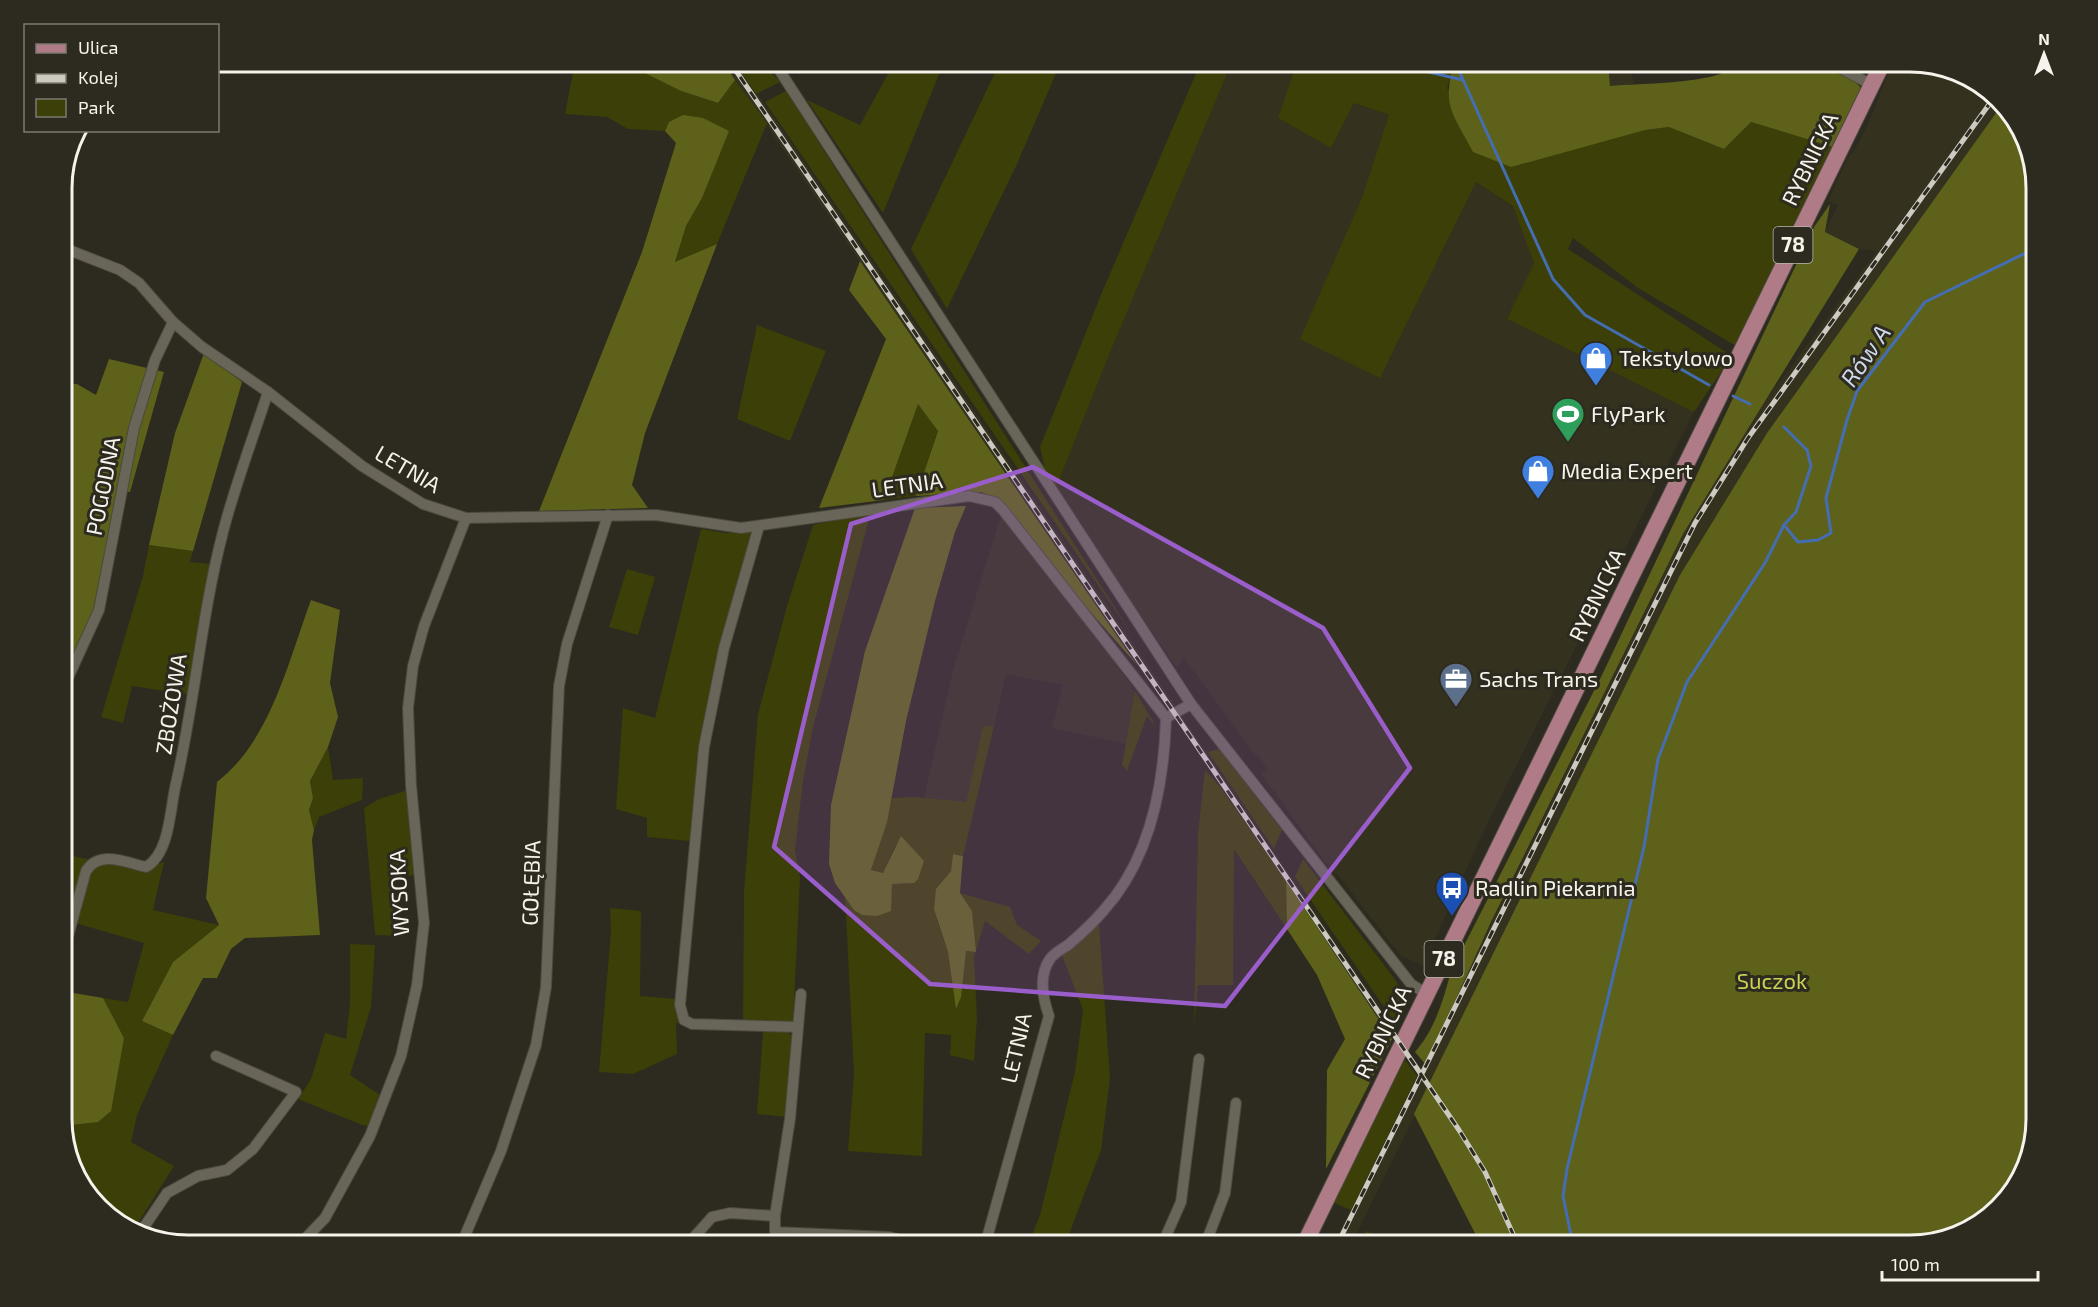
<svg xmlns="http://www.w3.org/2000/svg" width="2098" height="1307" font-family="'Exo 2',sans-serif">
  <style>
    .built { fill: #35311f }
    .green { fill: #3c3f07 }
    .forest { fill: #5e6119 }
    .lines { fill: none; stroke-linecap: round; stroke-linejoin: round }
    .stream { stroke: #456eb2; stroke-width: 3 }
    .minor-casing { stroke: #4b493e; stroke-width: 12 }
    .primary-casing { stroke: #4b493e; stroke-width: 18 }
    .minor { stroke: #696558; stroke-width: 10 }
    .primary { stroke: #ae7b87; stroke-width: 16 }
    .rail-casing { stroke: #cdcac2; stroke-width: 5 }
    .rail { stroke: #2d2a1f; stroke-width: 3; stroke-dasharray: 9; stroke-linecap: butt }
    .marked { fill: #9a5eca; fill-opacity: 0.2; stroke: #9a5eca; stroke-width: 4.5; stroke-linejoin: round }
    .labels { text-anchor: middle; stroke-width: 6; stroke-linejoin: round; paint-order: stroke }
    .shield { fill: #2d2a1f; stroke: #b9b7ae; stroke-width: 1.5 }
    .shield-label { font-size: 21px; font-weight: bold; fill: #f5f3eb }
    .street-label { font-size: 22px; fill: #f5f3eb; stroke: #2d2a1f }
    .poi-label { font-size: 22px; fill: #f5f3eb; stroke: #2d2a1f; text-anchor: start }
    .park-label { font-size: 22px; fill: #cad155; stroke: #2d2a1f }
    .water-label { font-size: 24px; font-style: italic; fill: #cedaed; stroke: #2d2a1f }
    .rim { fill: none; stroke: #f5f3eb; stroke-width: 3 }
  </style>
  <rect width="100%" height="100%" fill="#2d2a1f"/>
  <g class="built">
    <path d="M723,62H736L1177,708L1170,710L1100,612Z"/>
    <path d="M1232,62H1297L1278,118L1331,148L1354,103L1389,115L1361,200L1380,378L1476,182L1513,206L1535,263L1507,319L1694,412L1487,824L1423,966L1400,955L1337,874H1334L1261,774L1267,769L1258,755H1255L1184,658L1177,668L1090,543L1056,488L1109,355Z"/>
    <path d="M1608,62H1627L1635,84L1609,86Z"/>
    <path d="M1893,62H1910L1973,79L2001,106L1767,433L1680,575L1351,1245H1333L1683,534L1769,396L1877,251L1859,249L1825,232L1838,205L1828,201L1847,159L1854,151L1867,126Z"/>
    <path d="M1001,515L1098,638L1135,691L1127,744L1052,728L1063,685L1006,674L994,726H983L966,803L924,798L953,670Z"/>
    <path d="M1181,715L1398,1034L1392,1039L1175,719Z"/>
  </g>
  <g class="green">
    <path d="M575,62H638V69L681,91L718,103L735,80L767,123L717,244L675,263L686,226L702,198L728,131L669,122L665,131L628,129L607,117L565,114Z"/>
    <path d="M734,62H762L780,82L756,94Z"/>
    <path d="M863,62H944L883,213L807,100L860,125L888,74Z"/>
    <path d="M1000,62H1061L1017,164L947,309L911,249Z"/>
    <path d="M1201,62H1232L1109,355L1056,488L1045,469L1040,447L1103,290Z"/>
    <path d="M1297,62H1454L1447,89L1645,130L1669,127L1724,149L1751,122L1833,147L1736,346L1638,288L1573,238L1568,249L1732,356L1694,412L1507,319L1534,263L1513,206L1476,182L1380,378L1300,339L1361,200L1389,115L1354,103L1331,148L1278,118Z"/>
    <path d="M786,91L1133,636L765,102Z"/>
    <path d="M757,325L826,351L790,441L737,419Z"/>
    <path d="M918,404L938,430L916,496L884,500Z"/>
    <path d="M871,512L813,727L803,781L795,850L800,877L793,1024L743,1020L744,892L758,714L787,606L813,525Z"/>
    <path d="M701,529L725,533H752L690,841L647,837V818L616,809L623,708L655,718Z"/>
    <path d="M149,545L193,551L190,562L212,564L191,695L132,686L123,723L101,717L143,576Z"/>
    <path d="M627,569L655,577L638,635L609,627Z"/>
    <path d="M1135,691L1157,728L1147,716L1127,771L1122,765Z"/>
    <path d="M983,726H994L963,856L953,854L951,871L936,889L937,920L948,952L956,1007L966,951L975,952L972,911L960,893L1010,907L1017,925L1041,941L1029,954L985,921L974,957L977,1018L974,1061L950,1055L951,1035L925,1033L922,1156L848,1151L854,1074L845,895L854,910L890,911L892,884L914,883L924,862L910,847H895L883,873L871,871L892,798L916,797L966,802Z"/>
    <path d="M328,747L333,780L363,778L362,800L319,817L314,830L309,810L313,798L310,781Z"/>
    <path d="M1219,749L1282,830L1274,849L1208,752Z"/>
    <path d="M1205,770L1221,788L1286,881L1287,929L1234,849L1233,985H1198L1194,1025L1198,833Z"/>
    <path d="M408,790L415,875L392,878L395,936L375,935L364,808L379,799Z"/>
    <path d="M62,854L88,859L73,904L62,902Z"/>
    <path d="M1303,859L1394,978L1407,1000L1397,1026L1295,877Z"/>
    <path d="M164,862L153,910L219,925L173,962L142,1021L173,1035L137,1115L131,1142L174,1166L133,1231L125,1228L79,1182L62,1123L71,1125L124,1038L103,998L128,1002L144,943L75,923L88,876L95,866C120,860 137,874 164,862Z"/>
    <path d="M610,908L641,911L640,996L676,999L684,1024L676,1023L677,1054L633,1074L599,1072L611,931Z"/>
    <path d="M1099,924L1110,1078L1101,1150L1065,1245H1028L1040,1215L1075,1072L1083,1010L1062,955Z"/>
    <path d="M350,944L375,945L371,1007L350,1075L389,1101L378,1128L362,1125L298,1099L311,1079L325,1033L346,1039L350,1004Z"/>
    <path d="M786,1031L792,1036V1045L787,1117L757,1114L763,1032Z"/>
    <path d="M1405,1060L1417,1076L1351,1210L1334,1203L1377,1110Z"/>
    <path d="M1366,1231L1399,1245H1359Z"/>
    <path d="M838,1241L884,1242L910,1245H835Z"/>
  </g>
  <g class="forest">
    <path d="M638,62H723L735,80L718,103L681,91L637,69Z"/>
    <path d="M1454,62H1608L1610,86C1637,83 1725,85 1739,62H1837L1861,88L1833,147L1751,122L1724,149L1669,127L1645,130L1511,167L1473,152C1452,111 1442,108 1454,62Z"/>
    <path d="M2001,106L2019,125L2036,180V1119L2019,1182L1973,1228L1910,1245H1481L1414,1114L1680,575L1767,433Z"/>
    <path d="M683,115L703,118L729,131L702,198L686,226L675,262L717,244L645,433L632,485L648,508L539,511L642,252L676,143L665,131L669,122Z"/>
    <path d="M1830,204L1825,232L1859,249L1683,534L1491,922L1426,1065L1415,1052C1435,1029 1443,1001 1451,971L1602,675L1814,227Z"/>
    <path d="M860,261L883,295L1137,665L1058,575L1001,501L981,492L916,496L938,431L918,404L884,500L819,508L886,339L849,290Z"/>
    <path d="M204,353L242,382L193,551L149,545L175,433Z"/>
    <path d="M109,359L164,372L130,492L120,491L97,606L62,681V383L77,384L96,395Z"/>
    <path d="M966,506L955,532L935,601L906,721L887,822L871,870L883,873L901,836L924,861L918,879L914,883L892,884L891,911L877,916L862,915L854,910L835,883L829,864L831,805L865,651L915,508Z"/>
    <path d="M311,600L340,610L330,683L338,717L328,747L310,781L313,798L309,810L314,830L312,840L320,935L245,938L231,949L217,978H203L173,1035L142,1021L173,962L219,925L206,898L217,782C271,740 288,662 311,600Z"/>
    <path d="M953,854L963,856L960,893L972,911L976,952L966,951L961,997L956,1009L948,952L934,909L936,889L951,871Z"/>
    <path d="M1286,881L1392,1039L1326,1169L1327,1070L1345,1039L1317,975L1287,929Z"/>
    <path d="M62,991L103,998L124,1038L111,1111L98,1122L71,1125L62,1123Z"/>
  </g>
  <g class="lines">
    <g class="stream">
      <path d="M1386,62L1463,80"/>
      <path d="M1455,62L1553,279L1585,315L1709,385"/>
      <path d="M1733,396L1750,404"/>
      <path d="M1784,525L1798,542L1818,540L1831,533L1826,498L1847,420L1857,391L1925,302L2036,248"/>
      <path d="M1573,1245L1563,1196L1567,1169L1644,847L1658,759L1687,682L1765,563L1784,525L1796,512L1811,466L1807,450L1784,427"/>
    </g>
    <g class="minor-casing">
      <g id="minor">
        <path d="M774,62L1191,704L1411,984L1427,994"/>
        <path d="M1829,62L1872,85"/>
        <path d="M62,250H69L120,270L139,283L173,322L202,347L268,392L362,466L423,504L466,518L656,515L741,528L969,496L995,502L1003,510L1166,718C1164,785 1150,859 1104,910C1093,923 1081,934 1068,945C1062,949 1054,953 1050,959C1038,976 1043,999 1049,1016L985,1245"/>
        <path d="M759,526L724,648L704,747L680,1005L684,1020L692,1024L797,1027"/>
        <path d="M62,691L99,610L134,428L155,360L173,322"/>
        <path d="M1166,718L1191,704"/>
        <path d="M62,958L86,871C99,850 125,862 146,867C169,854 170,812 175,788C195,703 201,616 223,532C235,485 253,438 268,392"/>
        <path d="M801,994L790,1119L775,1216V1232L889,1237L925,1245"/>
        <path d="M140,1233L167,1193L198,1176L227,1170L253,1149L296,1092L216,1056"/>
        <path d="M299,1245L325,1218L370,1136L401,1056L417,985L424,923L411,785L408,708L413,666L424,626L466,518"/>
        <path d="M461,1245L501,1151L536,1045L546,987L559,686L567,644L608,515"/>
        <path d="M687,1245L712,1217L730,1213L775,1216"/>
        <path d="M1162,1245L1181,1202L1199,1059"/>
        <path d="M1205,1245L1225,1193L1236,1103"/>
      </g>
    </g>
    <g class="primary-casing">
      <path id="primary" d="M1304,1245L1883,62"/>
    </g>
    <use href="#minor" class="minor"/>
    <use href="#primary" class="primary"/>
    <g class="rail-casing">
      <g id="rail">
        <path d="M730,62L1459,1130L1485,1172L1518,1245"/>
        <path d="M1337,1245L1695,523L1748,438L1993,99"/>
      </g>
    </g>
    <use href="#rail" class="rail"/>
  </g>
  <path class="marked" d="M1033,467L1323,628L1410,768L1225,1006L930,984L774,847L851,524Z"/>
  <defs>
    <g id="shop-pin" transform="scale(1.725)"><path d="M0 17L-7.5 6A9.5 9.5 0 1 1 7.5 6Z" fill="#3f7fe0" stroke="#2d2a1f"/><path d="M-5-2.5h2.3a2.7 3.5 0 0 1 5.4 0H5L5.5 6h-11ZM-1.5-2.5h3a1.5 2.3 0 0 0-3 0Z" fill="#fff"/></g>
    <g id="stadium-pin" transform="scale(1.725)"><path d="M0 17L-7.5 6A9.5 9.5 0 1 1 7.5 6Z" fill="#2e9e5b" stroke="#2d2a1f"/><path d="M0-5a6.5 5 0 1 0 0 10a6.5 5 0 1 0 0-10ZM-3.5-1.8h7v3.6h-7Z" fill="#fff"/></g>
    <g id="office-pin" transform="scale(1.725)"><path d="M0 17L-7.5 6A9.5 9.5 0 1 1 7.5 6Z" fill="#5c6f8a" stroke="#2d2a1f"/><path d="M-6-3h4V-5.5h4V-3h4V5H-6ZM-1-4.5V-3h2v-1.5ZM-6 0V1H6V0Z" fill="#fff"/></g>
    <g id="bus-pin" transform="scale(1.725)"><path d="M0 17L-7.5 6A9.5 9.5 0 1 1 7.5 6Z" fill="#1a4fb4" stroke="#2d2a1f"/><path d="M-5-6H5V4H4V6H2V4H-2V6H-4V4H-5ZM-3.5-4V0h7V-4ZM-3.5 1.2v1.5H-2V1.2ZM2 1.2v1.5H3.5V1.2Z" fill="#fff"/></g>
  </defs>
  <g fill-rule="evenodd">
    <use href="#shop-pin" x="1596" y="358"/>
    <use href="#stadium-pin" x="1568" y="414"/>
    <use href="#shop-pin" x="1538" y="471"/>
    <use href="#office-pin" x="1456" y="679"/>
    <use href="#bus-pin" x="1452" y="888"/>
  </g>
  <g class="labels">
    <g class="shield">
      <rect x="1773.5" y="227" width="39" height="36" rx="4.5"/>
      <rect x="1424.5" y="941" width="39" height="36" rx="4.5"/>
    </g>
    <g class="shield-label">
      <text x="1793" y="252">78</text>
      <text x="1444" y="966">78</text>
    </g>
    <g class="street-label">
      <text transform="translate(1810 159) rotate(-64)" y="8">RYBNICKA</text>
      <text transform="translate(408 469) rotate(30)" y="8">LETNIA</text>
      <text transform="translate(907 485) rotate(-8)" y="8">LETNIA</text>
      <text transform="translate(103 486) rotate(-79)" y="8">POGODNA</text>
      <text transform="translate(1597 595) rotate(-64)" y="8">RYBNICKA</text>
      <text transform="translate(171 704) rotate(-81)" y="8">ZBOŻOWA</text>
      <text transform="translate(531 883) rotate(-88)" y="8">GOŁĘBIA</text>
      <text transform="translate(399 893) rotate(-93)" y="8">WYSOKA</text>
      <text transform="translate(1383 1032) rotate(-64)" y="8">RYBNICKA</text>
      <text transform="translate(1016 1048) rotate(-77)" y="8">LETNIA</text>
    </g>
    <g class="poi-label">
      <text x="1619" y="366">Tekstylowo</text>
      <text x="1591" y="422">FlyPark</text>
      <text x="1561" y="479">Media Expert</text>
      <text x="1479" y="687">Sachs Trans</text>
      <text x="1475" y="896">Radlin Piekarnia</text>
    </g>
    <g class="park-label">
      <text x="1772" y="989">Suczok</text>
    </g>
    <g class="water-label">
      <text transform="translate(1866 356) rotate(-56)" y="8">Rów A</text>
    </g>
  </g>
  <path d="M0 0H2098V1307H0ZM188 72H1910A116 116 0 0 1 2026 188V1119A116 116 0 0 1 1910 1235H188A116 116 0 0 1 72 1119V188A116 116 0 0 1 188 72Z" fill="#2d2a1f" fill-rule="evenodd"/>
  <path class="rim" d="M188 72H1910A116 116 0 0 1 2026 188V1119A116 116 0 0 1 1910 1235H188A116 116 0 0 1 72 1119V188A116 116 0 0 1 188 72Z"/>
  <rect x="24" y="24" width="195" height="108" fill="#2d2a1f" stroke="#7d7a71" stroke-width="1.5"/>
  <rect x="36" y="44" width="30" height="9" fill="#ae7b87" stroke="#7d7a71" stroke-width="1.5"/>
  <text x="78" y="54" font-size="18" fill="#f5f3eb">Ulica</text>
  <rect x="36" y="74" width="30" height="9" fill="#cdcac2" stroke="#7d7a71" stroke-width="1.5"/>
  <text x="78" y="84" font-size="18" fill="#f5f3eb">Kolej</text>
  <rect x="36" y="99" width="30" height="18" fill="#3c3f07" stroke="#7d7a71" stroke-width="1.5"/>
  <text x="78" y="114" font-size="18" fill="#f5f3eb">Park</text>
  <g transform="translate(2044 54)" stroke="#2d2a1f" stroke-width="4.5" paint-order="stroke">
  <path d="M0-4.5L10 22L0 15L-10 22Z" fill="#f5f3eb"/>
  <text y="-9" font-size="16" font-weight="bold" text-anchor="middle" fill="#f5f3eb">N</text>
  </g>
  <path d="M1882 1271v9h156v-9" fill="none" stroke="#f5f3eb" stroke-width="3"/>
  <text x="1891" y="1271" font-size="18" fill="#f5f3eb" stroke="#2d2a1f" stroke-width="4.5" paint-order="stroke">100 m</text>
</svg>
